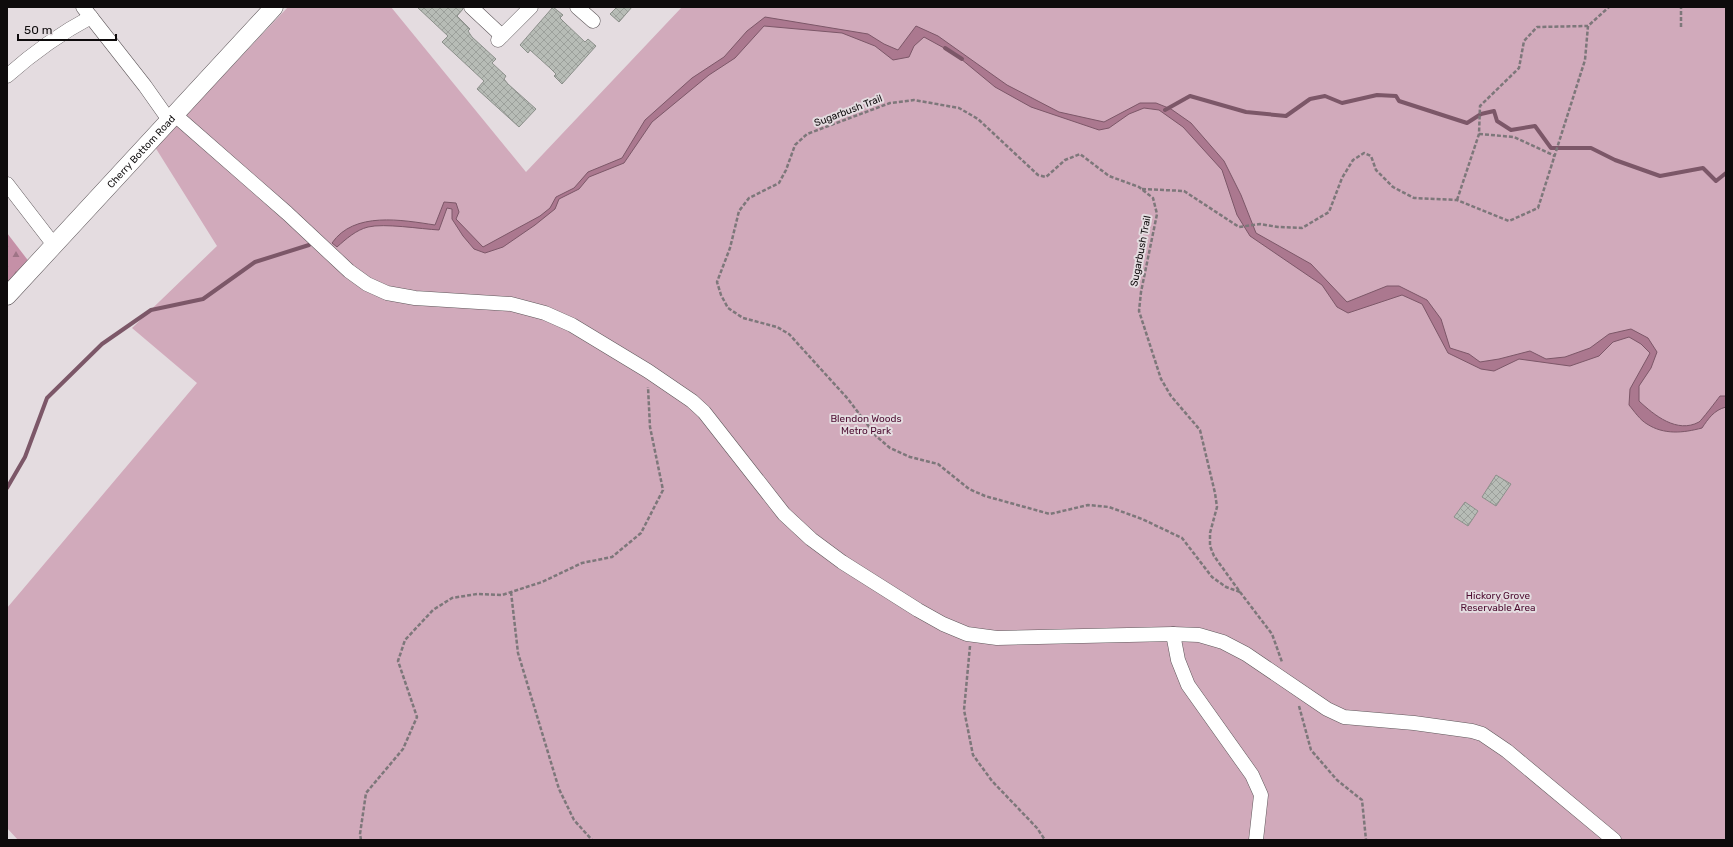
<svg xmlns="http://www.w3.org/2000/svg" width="1733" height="847" font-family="Rubik,sans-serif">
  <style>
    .forest { fill: url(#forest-firs) }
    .green { fill: #d1aabb }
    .water { fill: #ab788f; stroke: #7c5768 }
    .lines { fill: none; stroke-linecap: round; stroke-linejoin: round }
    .stream { stroke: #7c5768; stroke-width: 4 }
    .building { fill: url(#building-cross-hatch); stroke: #8b8f8a }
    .minor-casing { stroke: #5f585b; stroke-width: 15 }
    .major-casing { stroke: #5f585b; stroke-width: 19 }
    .path { stroke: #7d777a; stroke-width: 2.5; stroke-dasharray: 4 2; stroke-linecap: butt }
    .minor { stroke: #fff; stroke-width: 14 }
    .major { stroke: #fff; stroke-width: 18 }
    .labels { text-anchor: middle; stroke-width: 4; stroke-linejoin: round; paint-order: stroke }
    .street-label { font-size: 10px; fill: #0e0b0c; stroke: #e4dce0 }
    .park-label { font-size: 10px; fill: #4d0d31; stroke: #e4dce0 }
  </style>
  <defs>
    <pattern id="forest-firs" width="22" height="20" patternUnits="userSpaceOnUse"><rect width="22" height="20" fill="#c590a7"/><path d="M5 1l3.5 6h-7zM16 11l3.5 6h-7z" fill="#9e7486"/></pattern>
    <pattern id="building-cross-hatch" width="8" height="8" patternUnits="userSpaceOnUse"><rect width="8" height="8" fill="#b7bcb6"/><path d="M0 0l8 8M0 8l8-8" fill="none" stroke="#9ca09b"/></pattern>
  </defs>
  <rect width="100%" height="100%" fill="#e4dce0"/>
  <path class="forest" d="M7,233L30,263L7,290Z"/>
  <path class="green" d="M288,7H391L526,172L682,7H1726V840H18L7,828V608L197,383L132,328L217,246L155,147Z"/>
  <path class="water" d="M765,17L868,34L884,44L898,50L916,26L938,36L1007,85L1059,112L1104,122L1140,103H1156L1171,109L1191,123L1224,161L1241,195L1256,233L1311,264L1347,302L1387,286H1399L1427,300L1441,319L1450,348L1469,354L1480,362L1499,359L1530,351L1546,359L1565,357L1590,348L1609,334L1631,329L1648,338L1657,352L1651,368L1639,386V401C1654,415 1677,434 1699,422C1701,421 1717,400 1720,396H1726V407C1714,410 1708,419 1702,428C1683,433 1664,435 1647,424C1640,420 1634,411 1629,405L1630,389L1650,353L1641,344L1629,337L1613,342L1599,356L1570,366L1519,359L1494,371L1481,369L1448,353L1422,304L1402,295L1348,313L1337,307L1322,285L1250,236L1237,215L1222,170L1183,127L1159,110L1144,108L1129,114L1109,128L1099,130L1031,107L995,87L955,54L924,37L914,46L909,57L893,60L875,46L842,33L764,26L735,58L709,75L652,122L624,163L589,177L579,189L559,199L555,209L535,225L503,247L485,253L474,249L463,236L452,219V209L447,208L439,230C421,229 384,223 368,227C356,230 346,239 337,247L332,243C354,211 402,220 435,225L444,202L456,203L459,212L456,219L483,247L540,216L550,208L556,197L574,188L588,172L622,158L645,120L692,78L724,57L747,31Z"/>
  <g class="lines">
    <g class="stream">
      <path d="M945,48L962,59"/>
      <path d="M1165,110L1190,96L1246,112L1286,116L1310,99L1325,96L1342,103L1377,95L1396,96L1399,101L1467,123L1481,114L1494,111L1497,121L1511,130L1535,126L1551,148H1591L1615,160L1660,176L1703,168L1716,181L1726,173"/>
      <path d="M7,488L25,457L47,398L102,344L151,310L203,299L255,262L309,245"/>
    </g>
  </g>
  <g class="building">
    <path d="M417,7H463V9L457,16L470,29L468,31L472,37L496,59L492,63L506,76L504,79L508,84L536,109L519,127L477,89L484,81L442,42L448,36Z"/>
    <path d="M553,7L563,15L560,18L565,23L585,42L588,39L596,46L562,84L554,76L556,74L550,68L530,50L528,53L520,45Z"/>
    <path d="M617,7H632L619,22L610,14Z"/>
    <path d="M1496,475L1511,484L1496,506L1482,497Z"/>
    <path d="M1465,502L1478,511L1468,526L1454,517Z"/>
  </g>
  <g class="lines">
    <g class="minor-casing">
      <g id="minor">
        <path d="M83,7L145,86L169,120"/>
        <path d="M471,7L502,36"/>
        <path d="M577,7L593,21"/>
        <path d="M498,40L531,7"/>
        <path d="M7,76C34,52 59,34 91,17"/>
        <path d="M175,115L287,213L349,271L367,284L387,293L415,298L511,304L545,313L572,325L648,371L692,401L704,412L784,514L811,539L842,562L918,610L943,624L967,634L997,638L1173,634L1199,635L1223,642L1246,654L1327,709L1344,717L1414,723L1472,731L1482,734L1507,751L1614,840"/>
        <path d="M7,184L54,245"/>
        <path d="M1173,634L1178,660L1188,685L1252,775L1261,795L1256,840"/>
      </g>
    </g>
    <g class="major-casing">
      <g id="major">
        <path id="s1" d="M7,296L274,7"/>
      </g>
    </g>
    <g class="path">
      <path d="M1681,27V7"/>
      <path d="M1479,134L1514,137L1555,156"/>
      <path d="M1142,189L1184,191L1239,227L1260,224L1278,227L1302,228L1329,212L1342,178L1353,160L1364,153L1371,156L1376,170L1393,187L1414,198L1457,200L1509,221L1538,208L1585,60L1588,26L1609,7"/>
      <path d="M1457,200L1479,134L1480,106L1519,68L1524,41L1537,27L1588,26"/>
      <path d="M511,592L518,653L559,789L574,820L592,840"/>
      <path d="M1240,592L1226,587L1212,577L1182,538L1142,519L1109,507L1088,505L1050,514L985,496L969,489L938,464L910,457L890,448L876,436L848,399L789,334L777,327L743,318L728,308L721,295L717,282L730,248L739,211L749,198L779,183L786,170L795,145L807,134L890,103L914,100L959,108L978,119L1038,175L1046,177L1065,160L1080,154L1109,176L1139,187L1153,198L1157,214L1141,292L1139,311L1161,379L1171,396L1200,430L1215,493L1217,507L1210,533V546L1214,556L1240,592L1272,634L1282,662"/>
      <path d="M970,646L964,710L973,755L992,781L1037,828L1045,840"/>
      <path d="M1299,706L1311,750L1337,780L1362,800L1366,840"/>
      <path d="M361,840L360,834L366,793L403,749L417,717L398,661L405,640L433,610L452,598L477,594L502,595L542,582L582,563L612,557L641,533L663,490L650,427L648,387"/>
    </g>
    <use href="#minor" class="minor"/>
    <use href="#major" class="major"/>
  </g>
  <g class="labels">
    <g class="street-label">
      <text transform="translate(848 110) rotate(-21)" y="4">Sugarbush Trail</text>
      <text dy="4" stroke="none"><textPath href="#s1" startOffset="197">Cherry Bottom Road</textPath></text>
      <text transform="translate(1140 251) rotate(-79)" y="4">Sugarbush Trail</text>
    </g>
    <g class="park-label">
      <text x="866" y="422">Blendon Woods<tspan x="866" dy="12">Metro Park</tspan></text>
      <text x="1498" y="599">Hickory Grove<tspan x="1498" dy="12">Reservable Area</tspan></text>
    </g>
  </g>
  <rect width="1733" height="847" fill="none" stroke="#0e0b0c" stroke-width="16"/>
  <path d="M18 34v6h98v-6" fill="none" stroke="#0e0b0c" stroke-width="2"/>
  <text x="24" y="34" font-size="12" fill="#0e0b0c" stroke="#e4dce0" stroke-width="3" paint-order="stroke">50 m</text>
</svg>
